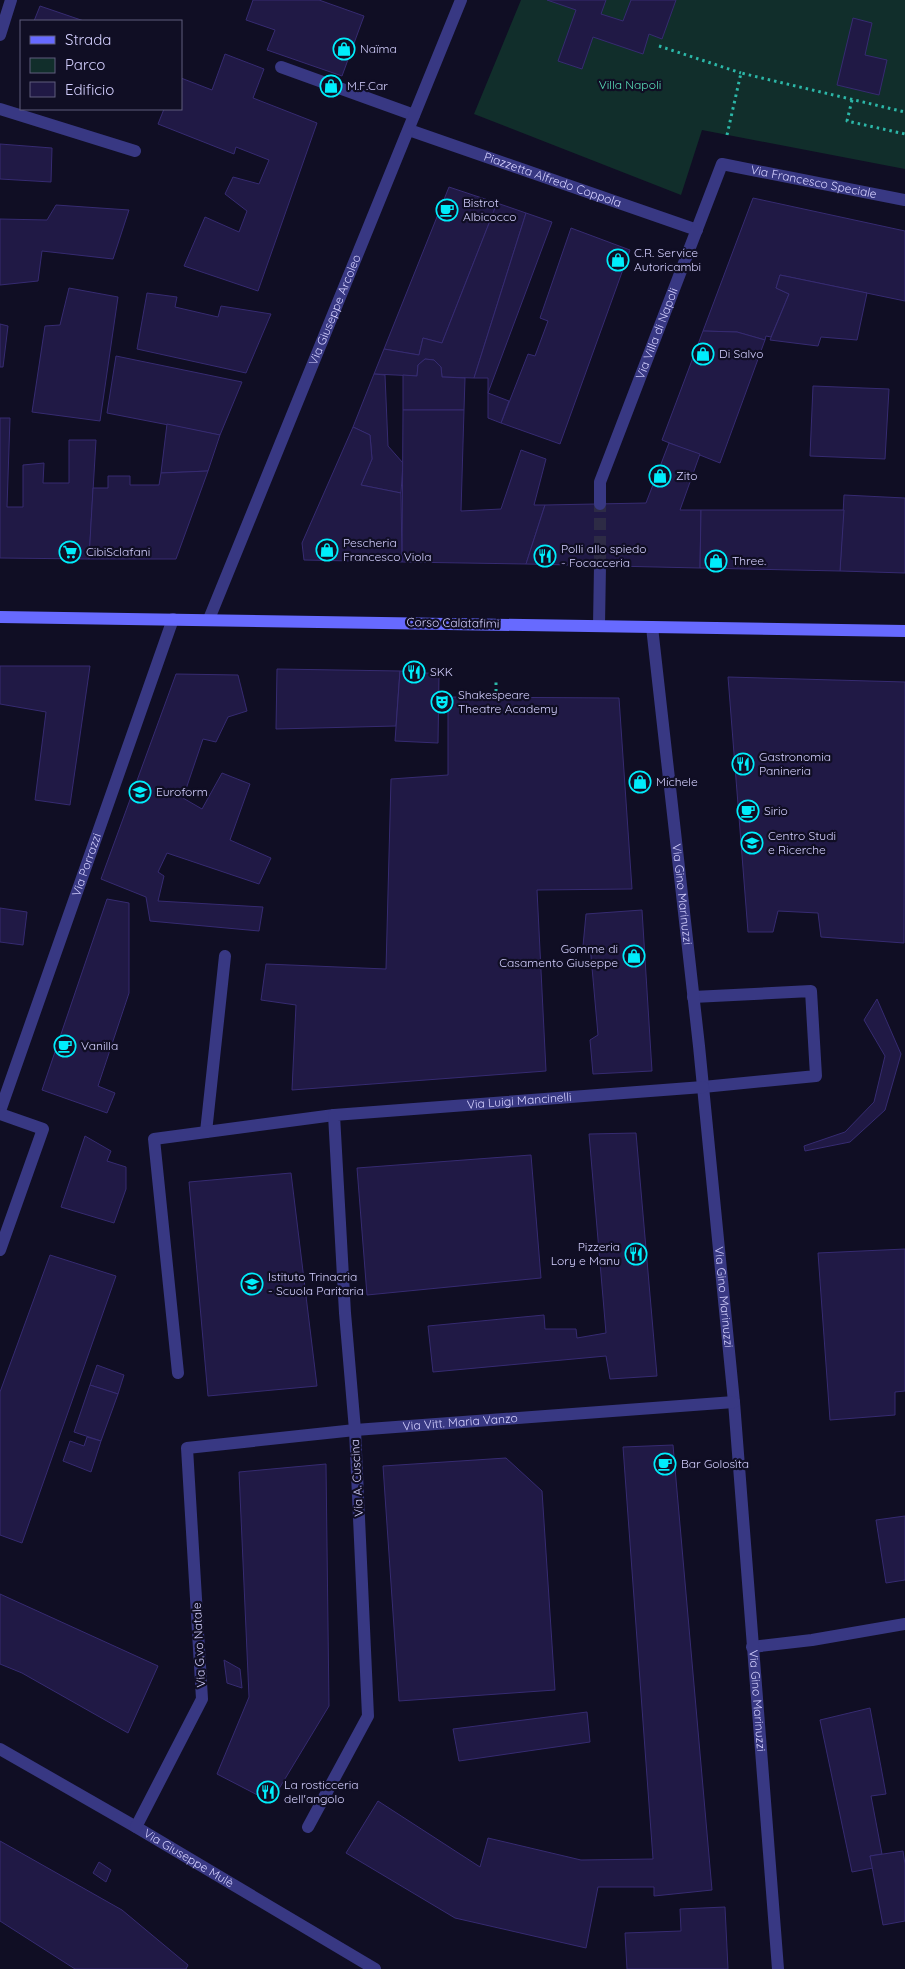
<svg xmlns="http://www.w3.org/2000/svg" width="905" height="1969" font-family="Quicksand,sans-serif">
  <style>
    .green { fill: #112e2b }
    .building { fill: #201945; stroke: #362b71 }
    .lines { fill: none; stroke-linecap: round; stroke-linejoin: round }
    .minor-tunnel { stroke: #2d2b45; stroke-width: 12; stroke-dasharray: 12 6; stroke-linecap: butt }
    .path { stroke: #2cb7a8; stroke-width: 3; stroke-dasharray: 2.5 4; stroke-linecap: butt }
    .service { stroke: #383883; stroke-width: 12 }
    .minor { stroke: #383883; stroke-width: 12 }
    .tertiary { stroke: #383883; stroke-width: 12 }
    .secondary { stroke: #676aff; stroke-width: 12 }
    .labels { text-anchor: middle; stroke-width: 4.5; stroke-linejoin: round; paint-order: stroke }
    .poi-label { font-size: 12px; fill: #d4d0ff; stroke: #100e24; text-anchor: start }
    .park-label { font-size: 12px; fill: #5ae1ba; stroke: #100e24 }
    .street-label { font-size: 12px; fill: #d4d0ff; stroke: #100e24 }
  </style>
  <rect width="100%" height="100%" fill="#100e24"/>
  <path class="green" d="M521,0H905V169L702,130L681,195L474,114Z"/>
  <g class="building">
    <path d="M253,0H319L364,16L342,76L267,50L275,30L246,20Z"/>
    <path d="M547,0H606L601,14L623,21L631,0H676L662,39L649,34L643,54L593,37L582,69L558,61L576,10Z"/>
    <path d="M40,6L84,21H34Z"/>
    <path d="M853,18L872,23L865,55L887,60L879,95L837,85Z"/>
    <path d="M225,54L264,69L253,98L317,123L258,291L184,266L205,217L239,232L247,211L225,194L233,177L259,184L269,160L236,147L234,154L158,124L164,109H181V78L212,90Z"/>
    <path d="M0,144L52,148L51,182L0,179Z"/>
    <path d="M449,187L497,203L442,343L423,338L419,355L384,349Z"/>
    <path d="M753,198L905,231V301L780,275L776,288L789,294L771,337L766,336L765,340L737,332L703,331Z"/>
    <path d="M497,203L526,213L474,378L442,377L441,367L434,360L425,359L418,365L417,376L374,374L384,349L419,355L423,338L442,343Z"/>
    <path d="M56,205L129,210L113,259L42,251L38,281L0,285V219L47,220Z"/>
    <path d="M526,213L552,222L488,393V378H474Z"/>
    <path d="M571,228L630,250L560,444L501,423L528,354L535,356L548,321L540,318Z"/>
    <path d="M780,275L867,293L857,340L821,337L818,346L770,340L789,294L776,288Z"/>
    <path d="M69,288L118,297L100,421L32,412L45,326L60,325Z"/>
    <path d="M147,293L177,297L175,307L218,317L221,306L271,314L246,373L137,349Z"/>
    <path d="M0,324L8,326L3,367H0Z"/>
    <path d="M703,331L737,332L765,340L720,463L662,440Z"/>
    <path d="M116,356L242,382L220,435L107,413Z"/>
    <path d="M425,359L434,360L441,367L442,377L465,378L464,410H403V375L417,376L418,365Z"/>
    <path d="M374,374L385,375L388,446L403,463L401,493L361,485L372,459L370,435L353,427Z"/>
    <path d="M813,386L889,389L885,459L810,456Z"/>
    <path d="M488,393L509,401L501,423L488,418Z"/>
    <path d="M403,410H464L461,511L501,509L521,450L546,459L534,505H545L526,564L402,562Z"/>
    <path d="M0,418H10L7,507H23V465L44,463L43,483H69V440H96L89,559L0,558Z"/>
    <path d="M167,424L220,435L208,471L161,473Z"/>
    <path d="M353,427L370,435L372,459L361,485L401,493L402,562L304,560L302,543Z"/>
    <path d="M669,443L700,454L680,510H701L700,568L526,564L545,505L646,503Z"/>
    <path d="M208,471L176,559H89L93,488H108V476H130V485H159L161,473Z"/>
    <path d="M844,495L905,498V573L840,571Z"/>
    <path d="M701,510H844L840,571L700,568Z"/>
    <path d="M0,666H90L70,805L35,800L46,712L0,704Z"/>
    <path d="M277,669L400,671L396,726L276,729Z"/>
    <path d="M400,671L439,674L438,743L395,741Z"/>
    <path d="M176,674L238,675L247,711L228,717L216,742L203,739L183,798L202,809L222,773L250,784L230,840L271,858L259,884L167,853L158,872L164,876L158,901L263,907L259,931L150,921L146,897L101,879Z"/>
    <path d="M728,677L905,682L904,943L821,937L818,913L778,911L773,932H748Z"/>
    <path d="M448,697L619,698L632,889L537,890L546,1071L292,1090L296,1005L261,1000L266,964L386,969L391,779L448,775Z"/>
    <path d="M107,899L129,903V993L98,1086L115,1093L107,1113L42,1090Z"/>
    <path d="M0,908L27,912L23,945L0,942Z"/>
    <path d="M642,910L652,1071L593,1074L590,1040L598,1035L590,945L583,946L586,914Z"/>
    <path d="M877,999L901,1054L885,1110L850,1142L805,1151L804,1146L845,1132L874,1102L885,1056L864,1020Z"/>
    <path d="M636,1133L657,1376L610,1379L606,1356L433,1372L428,1326L544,1315L545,1329H576L577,1338L606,1333L589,1134Z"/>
    <path d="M85,1136L111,1151L107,1161L126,1167V1189L114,1223L61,1207Z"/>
    <path d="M531,1155L541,1278L367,1295L357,1168Z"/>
    <path d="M291,1173L317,1386L208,1396L189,1182Z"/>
    <path d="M905,1249V1391L895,1392V1415L830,1420L818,1253Z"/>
    <path d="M50,1255L116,1276L22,1543L0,1535V1392Z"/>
    <path d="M97,1365L124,1375L118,1394L90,1385Z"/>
    <path d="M90,1385L118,1394L101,1441L74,1432Z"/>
    <path d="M87,1437L101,1441L91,1472L63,1461L70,1441L84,1446Z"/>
    <path d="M673,1445L712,1890L654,1896V1887H598L586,1948L455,1918L346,1853L378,1801L480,1867L488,1838L581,1860L653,1859L623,1447Z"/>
    <path d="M506,1458L542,1491L555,1690L399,1701L383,1466Z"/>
    <path d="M326,1464L329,1706L271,1802L217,1774L249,1697L239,1472Z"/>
    <path d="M905,1516V1580L886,1583L876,1520Z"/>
    <path d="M0,1594L158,1666L128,1733L22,1673L0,1664Z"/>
    <path d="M224,1660L240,1669L242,1688L227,1683Z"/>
    <path d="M870,1708L886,1794L871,1796L882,1854L870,1856L873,1868L852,1872L820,1720Z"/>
    <path d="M587,1712L590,1742L459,1761L453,1729Z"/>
    <path d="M0,1841L122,1910L188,1965L186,1969H75L0,1921Z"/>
    <path d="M903,1851L905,1864V1921L883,1925L870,1856Z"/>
    <path d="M99,1862L111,1870L106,1882L93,1873Z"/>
    <path d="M725,1907L728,1969H627L625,1933L681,1931L680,1909Z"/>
  </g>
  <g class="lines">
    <path class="minor-tunnel" d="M600,566V504"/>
    <g class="path">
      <path d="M659,46L741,73"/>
      <path d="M852,100L847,121L905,134"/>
      <path d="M727,135L741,73L905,112"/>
      <path d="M496,698V682"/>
    </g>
    <g class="service">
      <path d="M0,35L11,0"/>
      <path d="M281,67L414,115"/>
      <path d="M0,109L135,151"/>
      <path d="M693,997L811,991L816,1076L703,1087"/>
      <path d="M206,1132L225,956"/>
      <path d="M178,1373L154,1139L334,1115"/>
      <path d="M752,1647L812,1640L905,1624"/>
    </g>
    <g class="minor">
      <path id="s1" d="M409,130L697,230"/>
      <path id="s2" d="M600,504V482L722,164L905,200"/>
      <path d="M599,625L600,566"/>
      <path id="s3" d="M652,627L699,1046L734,1402L778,1969"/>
      <path id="s4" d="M0,1111L173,619"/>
      <path d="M0,1114L43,1129L0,1250"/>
      <path id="s5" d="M0,1749L136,1827L375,1969"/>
      <path id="s6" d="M136,1827L202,1699L187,1448L355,1430L734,1402"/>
      <path id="s7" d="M308,1827L368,1716L355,1430L345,1313L334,1115L703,1087"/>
    </g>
    <path class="tertiary" id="s8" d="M209,619L461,0"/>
    <path class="secondary" d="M0,617L905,631"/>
  </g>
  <defs>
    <g id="shop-ring" transform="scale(1.125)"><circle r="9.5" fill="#100e24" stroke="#00edfb" stroke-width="1.5"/><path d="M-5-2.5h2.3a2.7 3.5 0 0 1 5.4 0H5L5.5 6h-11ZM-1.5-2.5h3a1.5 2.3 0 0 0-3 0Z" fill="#00edfb"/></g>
    <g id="cafe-ring" transform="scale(1.125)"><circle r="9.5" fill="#100e24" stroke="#00edfb" stroke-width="1.5"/><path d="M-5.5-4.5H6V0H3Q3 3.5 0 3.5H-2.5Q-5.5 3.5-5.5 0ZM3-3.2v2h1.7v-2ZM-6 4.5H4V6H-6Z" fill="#00edfb"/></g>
    <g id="supermarket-ring" transform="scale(1.125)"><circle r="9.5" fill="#100e24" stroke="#00edfb" stroke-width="1.5"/><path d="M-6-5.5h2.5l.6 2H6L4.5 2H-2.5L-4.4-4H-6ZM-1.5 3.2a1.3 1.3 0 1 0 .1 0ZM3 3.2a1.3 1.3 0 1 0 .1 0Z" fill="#00edfb"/></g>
    <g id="restaurant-ring" transform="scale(1.125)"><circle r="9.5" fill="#100e24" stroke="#00edfb" stroke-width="1.5"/><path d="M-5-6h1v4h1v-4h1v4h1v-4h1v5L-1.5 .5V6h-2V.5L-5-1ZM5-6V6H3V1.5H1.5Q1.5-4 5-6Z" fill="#00edfb"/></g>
    <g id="theatre-ring" transform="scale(1.125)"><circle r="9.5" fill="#100e24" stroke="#00edfb" stroke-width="1.5"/><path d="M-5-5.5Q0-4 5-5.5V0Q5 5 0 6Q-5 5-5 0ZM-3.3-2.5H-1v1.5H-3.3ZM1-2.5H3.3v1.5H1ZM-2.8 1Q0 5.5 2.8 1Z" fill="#00edfb"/></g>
    <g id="school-ring" transform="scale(1.125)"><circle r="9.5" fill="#100e24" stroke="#00edfb" stroke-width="1.5"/><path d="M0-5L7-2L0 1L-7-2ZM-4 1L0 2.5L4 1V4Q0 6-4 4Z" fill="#00edfb"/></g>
  </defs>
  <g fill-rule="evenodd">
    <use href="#shop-ring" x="344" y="49"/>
    <use href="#shop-ring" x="331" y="86"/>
    <use href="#cafe-ring" x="447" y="210"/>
    <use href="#shop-ring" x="618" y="260"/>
    <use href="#shop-ring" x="703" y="354"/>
    <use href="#shop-ring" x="660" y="476"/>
    <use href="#shop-ring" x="327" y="550"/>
    <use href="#supermarket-ring" x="70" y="552"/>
    <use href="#restaurant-ring" x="545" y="556"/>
    <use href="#shop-ring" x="716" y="561"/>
    <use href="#restaurant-ring" x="414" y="672"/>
    <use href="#theatre-ring" x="442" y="702"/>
    <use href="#restaurant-ring" x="743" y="764"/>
    <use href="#shop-ring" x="640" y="782"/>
    <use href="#school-ring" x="140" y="792"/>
    <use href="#cafe-ring" x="748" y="811"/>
    <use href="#school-ring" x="752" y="843"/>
    <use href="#shop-ring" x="634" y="956"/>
    <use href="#cafe-ring" x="65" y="1046"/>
    <use href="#restaurant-ring" x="636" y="1254"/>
    <use href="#school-ring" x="252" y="1284"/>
    <use href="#cafe-ring" x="665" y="1464"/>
    <use href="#restaurant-ring" x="268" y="1792"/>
  </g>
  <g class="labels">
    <g class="poi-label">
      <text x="360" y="53">Naïma</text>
      <text x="347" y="90">M.F.Car</text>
      <text x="463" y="207">Bistrot<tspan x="463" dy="14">Albicocco</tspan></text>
      <text x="634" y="257">C.R. Service<tspan x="634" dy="14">Autoricambi</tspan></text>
      <text x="719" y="358">Di Salvo</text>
      <text x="676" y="480">Zito</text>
      <text x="343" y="547">Pescheria<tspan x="343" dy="14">Francesco Viola</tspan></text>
      <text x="561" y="553">Polli allo spiedo<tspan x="561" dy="14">- Focacceria</tspan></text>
      <text x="86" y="556">CibiSclafani</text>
      <text x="732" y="565">Three.</text>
      <text x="430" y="676">SKK</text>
      <text x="458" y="699">Shakespeare<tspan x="458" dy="14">Theatre Academy</tspan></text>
      <text x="759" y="761">Gastronomia<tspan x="759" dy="14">Panineria</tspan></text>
      <text x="656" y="786">Michele</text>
      <text x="156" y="796">Euroform</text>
      <text x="764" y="815">Sirio</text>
      <text x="768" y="840">Centro Studi<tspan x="768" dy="14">e Ricerche</tspan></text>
      <text x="618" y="953" text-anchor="end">Gomme di<tspan x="618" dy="14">Casamento Giuseppe</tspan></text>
      <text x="81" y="1050">Vanilla</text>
      <text x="620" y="1251" text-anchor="end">Pizzeria<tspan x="620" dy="14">Lory e Manu</tspan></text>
      <text x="268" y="1281">Istituto Trinacria<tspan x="268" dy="14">- Scuola Paritaria</tspan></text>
      <text x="681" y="1468">Bar Golosìta</text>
      <text x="284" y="1789">La rosticceria<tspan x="284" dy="14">dell'angolo</tspan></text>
    </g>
    <g class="park-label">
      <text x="630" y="89">Villa Napoli</text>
    </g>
    <g class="street-label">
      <text dy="4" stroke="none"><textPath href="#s1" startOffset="152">Piazzetta Alfredo Coppola</textPath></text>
      <text dy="4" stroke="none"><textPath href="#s2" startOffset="456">Via Francesco Speciale</textPath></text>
      <text dy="4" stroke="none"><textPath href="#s8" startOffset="334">Via Giuseppe Arcoleo</textPath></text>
      <text dy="4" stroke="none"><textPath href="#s2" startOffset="181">Via Villa di Napoli</textPath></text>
      <text transform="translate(453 623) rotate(1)" y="4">Corso Calatafimi</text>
      <text dy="4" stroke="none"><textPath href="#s4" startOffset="261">Via Porrazzi</textPath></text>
      <text dy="4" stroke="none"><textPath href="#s3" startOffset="269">Via Gino Marinuzzi</textPath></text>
      <text dy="4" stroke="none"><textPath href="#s7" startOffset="914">Via Luigi Mancinelli</textPath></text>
      <text dy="4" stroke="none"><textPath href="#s3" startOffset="674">Via Gino Marinuzzi</textPath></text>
      <text dy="4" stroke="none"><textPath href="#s6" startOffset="670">Via Vitt. Maria Vanzo</textPath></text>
      <text transform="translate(357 1478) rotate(-93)" y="4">Via A. Cuscina</text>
      <text transform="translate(199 1645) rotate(-93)" y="4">Via G.vo Natale</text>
      <text dy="4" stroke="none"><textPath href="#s3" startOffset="1079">Via Gino Marinuzzi</textPath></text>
      <text dy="4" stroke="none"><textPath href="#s5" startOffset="218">Via Giuseppe Mulè</textPath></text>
    </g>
  </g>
  <rect x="20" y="20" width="162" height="90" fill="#100e24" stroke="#5e5c7c"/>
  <rect x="30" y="36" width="25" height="8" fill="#676aff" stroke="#5e5c7c"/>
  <text x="65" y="45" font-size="15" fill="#d4d0ff">Strada</text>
  <rect x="30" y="58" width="25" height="15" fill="#112e2b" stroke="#5e5c7c"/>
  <text x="65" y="70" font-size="15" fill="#d4d0ff">Parco</text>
  <rect x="30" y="82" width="25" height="15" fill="#201945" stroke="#5e5c7c"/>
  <text x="65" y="95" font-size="15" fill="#d4d0ff">Edificio</text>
</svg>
